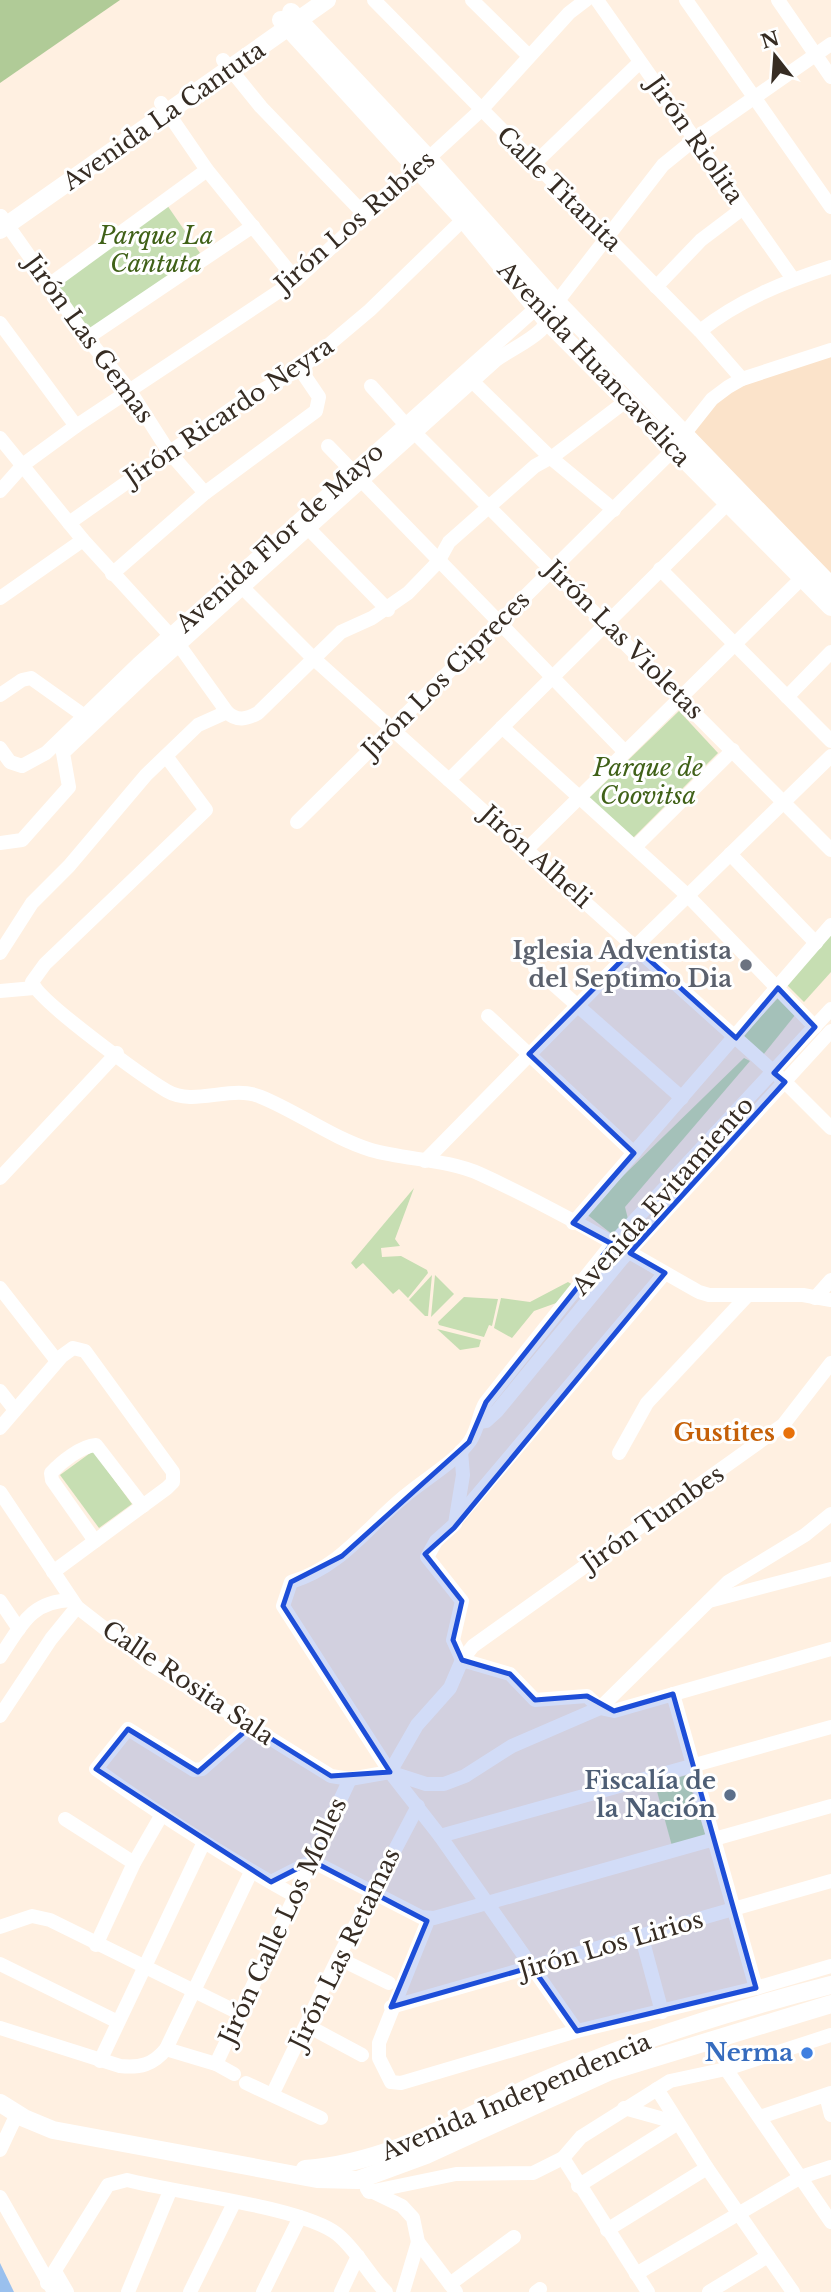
<svg xmlns="http://www.w3.org/2000/svg" width="831" height="2292" font-family="'Libre Baskerville',serif">
  <style>
    .built { fill: #fbe3ca }
    .green { fill: #c6deb2 }
    .forest { fill: #b0cb97 }
    .water { fill: #9ac0ee }
    .lines { fill: none; stroke-linecap: round; stroke-linejoin: round }
    .minor { stroke: #fff; stroke-width: 14 }
    .major { stroke: #fff; stroke-width: 18 }
    .marked { fill: #1d4ed8; fill-opacity: 0.2; stroke: #1d4ed8; stroke-width: 5; stroke-linejoin: round }
    .worship-dot { fill: #6b7280; stroke: #fff; stroke-width: 2.5 }
    .food-dot { fill: #e8710a; stroke: #fff; stroke-width: 2.5 }
    .service-dot { fill: #5c6f8a; stroke: #fff; stroke-width: 2.5 }
    .shop-dot { fill: #3f7fe0; stroke: #fff; stroke-width: 2.5 }
    .labels { text-anchor: middle; stroke-width: 6; stroke-linejoin: round; paint-order: stroke }
    .street-label { font-size: 24px; fill: #362c23; stroke: #fff }
    .park-label { font-size: 24px; font-style: italic; fill: #406118; stroke: #fff }
    .worship-label { font-size: 24px; font-weight: bold; fill: #5b616d; stroke: #fff; text-anchor: end }
    .food-label { font-size: 24px; font-weight: bold; fill: #c56008; stroke: #fff; text-anchor: end }
    .service-label { font-size: 24px; font-weight: bold; fill: #4e5e75; stroke: #fff; text-anchor: end }
    .shop-label { font-size: 24px; font-weight: bold; fill: #366cbe; stroke: #fff; text-anchor: end }
  </style>
  <rect width="100%" height="100%" fill="#fff0e1"/>
  <path class="built" d="M831,354V582L686,434L709,409L746,381Z"/>
  <g class="green">
    <path d="M167,205L200,253L88,332L54,286Z"/>
    <path d="M679,711L718,753L633,838L589,798Z"/>
    <path d="M831,930V972L804,1002L786,984Z"/>
    <path d="M778,998L796,1014L763,1055L742,1037Z"/>
    <path d="M744,1058L750,1061L625,1207L629,1223L617,1238L585,1213Z"/>
    <path d="M414,1188L395,1239L400,1246L381,1248L382,1257L401,1256L427,1270L428,1273L408,1298L399,1289L393,1294L363,1263L356,1269L351,1263Z"/>
    <path d="M432,1275L428,1316H425L409,1300Z"/>
    <path d="M435,1275L454,1294L431,1317Z"/>
    <path d="M568,1282L573,1285L559,1302L534,1311L512,1338L494,1328L501,1298L530,1302Z"/>
    <path d="M464,1297L498,1299L492,1326L489,1325L484,1337L439,1325L438,1322Z"/>
    <path d="M437,1329L481,1340L479,1347L460,1350Z"/>
    <path d="M93,1451L132,1504L99,1528L60,1475Z"/>
    <path d="M687,1775L706,1837L672,1846L655,1784Z"/>
  </g>
  <path class="forest" d="M0,0H120L0,83Z"/>
  <path class="water" d="M0,2263L14,2292H0Z"/>
  <g class="lines">
    <g class="minor">
      <path d="M374,0L700,331L742,379"/>
      <path d="M472,0L529,56"/>
      <path d="M597,0L793,279"/>
      <path d="M686,0L831,207"/>
      <path d="M778,0L831,77"/>
      <path d="M223,60L261,107L365,215"/>
      <path d="M161,103L207,170L296,280"/>
      <path d="M534,164L640,62"/>
      <path d="M1,216L87,338L130,391L169,452L205,493"/>
      <path d="M49,285L207,170"/>
      <path d="M656,287L701,240L742,209"/>
      <path d="M0,323L76,426"/>
      <path d="M700,331C739,300 784,282 831,267"/>
      <path d="M87,338L253,226"/>
      <path d="M472,381L551,458L614,510"/>
      <path d="M371,386L406,425"/>
      <path d="M414,432L831,850"/>
      <path d="M0,438L83,540L179,645L227,712C237,722 247,719 258,713L341,632L372,618L408,593L438,562L449,542L535,466L555,455L626,401"/>
      <path d="M328,446L625,752"/>
      <path d="M0,491L24,464L76,426L296,280L481,110L569,13L586,0"/>
      <path d="M69,523L241,402L300,369L370,310L470,213"/>
      <path d="M309,529L388,610"/>
      <path d="M660,569L831,741"/>
      <path d="M112,574L205,493L316,411L319,397L300,369"/>
      <path d="M242,587L312,657L785,1082L831,1128"/>
      <path d="M0,598L83,540"/>
      <path d="M0,695L22,680L31,678L83,715"/>
      <path d="M787,697L831,652"/>
      <path d="M502,727L688,896L815,1027"/>
      <path d="M0,748L10,762L22,766L46,753L138,664L543,302"/>
      <path d="M166,756L206,810L45,964L32,982C38,1001 145,1078 167,1091C194,1107 232,1084 261,1097C298,1112 332,1138 371,1150C406,1160 446,1159 480,1174C555,1208 628,1252 699,1292L709,1295H803L831,1300"/>
      <path d="M449,780L734,497"/>
      <path d="M297,822L666,457L712,399L728,387L742,379L831,350"/>
      <path d="M0,843L22,840L69,787L63,753L151,670L496,360C520,343 549,335 557,302L663,165L695,139L831,44"/>
      <path d="M635,847L733,750"/>
      <path d="M527,849L808,572"/>
      <path d="M730,854L816,943"/>
      <path d="M0,953L32,903L69,866L146,775L198,725L227,712"/>
      <path d="M535,968L682,1098"/>
      <path d="M0,991L34,988"/>
      <path d="M488,1016L634,1153"/>
      <path d="M425,1161L635,947L831,756"/>
      <path d="M0,1178L117,1053"/>
      <path d="M573,1223L831,925"/>
      <path d="M0,1288L57,1361"/>
      <path d="M815,1298L831,1280"/>
      <path d="M0,1391L15,1410"/>
      <path d="M479,1422L486,1421L497,1411L621,1260L831,1031"/>
      <path d="M0,1428L62,1356L73,1348L85,1351L173,1472V1482L167,1488L53,1572"/>
      <path d="M461,1451L463,1475L455,1524L436,1541L427,1557L462,1601L453,1640L462,1660"/>
      <path d="M619,1453L647,1403L748,1295"/>
      <path d="M0,1492L77,1607L149,1663L331,1776L350,1779L390,1772L440,1836L577,2031"/>
      <path d="M457,1519L665,1273"/>
      <path d="M95,1541L52,1480L51,1473C61,1462 81,1446 96,1445L143,1506"/>
      <path d="M0,1601L19,1629"/>
      <path d="M709,1601L831,1569"/>
      <path d="M0,1657C21,1626 30,1601 72,1600"/>
      <path d="M462,1660L510,1674L535,1700L587,1696L600,1708"/>
      <path d="M673,1694L756,1988"/>
      <path d="M600,1708L614,1711L831,1649"/>
      <path d="M0,1716L51,1639L77,1607"/>
      <path d="M251,1726L202,1769L194,1770L128,1729L96,1769C160,1815 226,1857 295,1896"/>
      <path d="M390,1772L283,1606L291,1582C341,1567 367,1527 405,1496C426,1478 454,1463 470,1441C479,1428 478,1414 486,1402L607,1250L831,1009"/>
      <path d="M390,1772L417,1725L450,1688L462,1660L473,1646L783,1425L831,1363"/>
      <path d="M392,1773L426,1784H444L465,1776L512,1746L600,1708L728,1582L805,1535L831,1514"/>
      <path d="M65,1819L134,1863"/>
      <path d="M440,1836L831,1727"/>
      <path d="M271,1882L312,1861L421,1917L434,1918L831,1806"/>
      <path d="M429,1918L379,2043V2058L391,2082L401,2083L577,2031L756,1988L831,1966"/>
      <path d="M0,1927L32,1916L50,1920L241,2014"/>
      <path d="M642,1938L662,2012"/>
      <path d="M96,1945L134,1863L161,1816"/>
      <path d="M338,1958L389,1983"/>
      <path d="M0,1964L118,2022"/>
      <path d="M391,2007L831,1881"/>
      <path d="M308,2026L362,2055"/>
      <path d="M0,2028L120,2066C140,2068 153,2065 166,2049L251,1872"/>
      <path d="M166,2049L216,2064L234,2074"/>
      <path d="M100,2061L204,1842"/>
      <path d="M216,2064L350,1779"/>
      <path d="M726,2069L831,2222"/>
      <path d="M246,2083L321,2118"/>
      <path d="M657,2089L707,2168L793,2292"/>
      <path d="M273,2093L338,1958L418,1806"/>
      <path d="M826,2095L831,2115"/>
      <path d="M624,2108L678,2123"/>
      <path d="M760,2117L831,2093"/>
      <path d="M0,2150L17,2114"/>
      <path d="M563,2158L648,2292"/>
      <path d="M578,2186L678,2123"/>
      <path d="M367,2189L402,2206L413,2218L418,2242L456,2292"/>
      <path d="M369,2192L456,2174L533,2173L563,2158L581,2137L670,2081L726,2069L831,2035"/>
      <path d="M0,2197L54,2292"/>
      <path d="M607,2230L707,2168"/>
      <path d="M56,2273L67,2292"/>
      <path d="M636,2274L801,2177L831,2167"/>
      <path d="M47,2283L108,2185L127,2180C176,2193 303,2207 337,2234C357,2250 368,2274 386,2292"/>
      <path d="M450,2284L514,2237"/>
      <path d="M128,2292L170,2191"/>
      <path d="M190,2292L234,2203"/>
      <path d="M263,2292L300,2217"/>
      <path d="M341,2292L358,2256"/>
      <path d="M403,2292L418,2242"/>
      <path d="M536,2292L540,2289"/>
      <path d="M709,2292L768,2256"/>
    </g>
    <g class="major">
      <path d="M291,12L428,158L552,297L831,586"/>
      <path d="M281,20L464,220L547,321L831,607"/>
      <path d="M0,230L327,0"/>
      <path d="M0,2103L24,2118L53,2130L317,2179L358,2180L426,2155L608,2072L831,2004"/>
      <path d="M305,2169C392,2163 465,2116 543,2081C635,2040 733,2010 831,1985"/>
    </g>
  </g>
  <path class="marked" d="M635,947L736,1038L778,988L815,1027L774,1073L785,1082L630,1253L665,1273L454,1528L425,1554L462,1601L453,1640L462,1660L510,1674L535,1700L587,1696L614,1711L673,1694L756,1988L577,2031L532,1967L391,2007L427,1921L312,1861L271,1882L96,1769L128,1729L198,1772L251,1726L331,1776L390,1772L283,1606L291,1582L342,1556L469,1442L486,1402L612,1244L573,1223L634,1153L529,1054Z"/>
  <circle class="worship-dot" cx="746" cy="965" r="7"/>
  <circle class="food-dot" cx="789" cy="1433" r="7"/>
  <circle class="service-dot" cx="730" cy="1795" r="7"/>
  <circle class="shop-dot" cx="807" cy="2053" r="7"/>
  <g class="labels">
    <g class="street-label">
      <text transform="translate(164 116) rotate(-35)" y="8">Avenida La Cantuta</text>
      <text transform="translate(695 140) rotate(55)" y="8">Jirón Riolita</text>
      <text transform="translate(559 189) rotate(45)" y="8">Calle Titanita</text>
      <text transform="translate(355 222) rotate(-41)" y="8">Jirón Los Rubíes</text>
      <text transform="translate(89 339) rotate(54)" y="8">Jirón Las Gemas</text>
      <text transform="translate(594 364) rotate(47)" y="8">Avenida Huancavelica</text>
      <text transform="translate(229 412) rotate(-34)" y="8">Jirón Ricardo Neyra</text>
      <text transform="translate(280 538) rotate(-42)" y="8">Avenida Flor de Mayo</text>
      <text transform="translate(624 640) rotate(45)" y="8">Jirón Las Violetas</text>
      <text transform="translate(446 675) rotate(-45)" y="8">Jirón Los Cipreces</text>
      <text transform="translate(536 857) rotate(42)" y="8">Jirón Alheli</text>
      <text transform="translate(663 1196) rotate(-48)" y="8">Avenida Evitamiento</text>
      <text transform="translate(653 1519) rotate(-35)" y="8">Jirón Tumbes</text>
      <text transform="translate(188 1683) rotate(34)" y="8">Calle Rosita Sala</text>
      <text transform="translate(283 1921) rotate(-65)" y="8">Jirón Calle Los Molles</text>
      <text transform="translate(611 1945) rotate(-16)" y="8">Jirón Los Lirios</text>
      <text transform="translate(345 1949) rotate(-64)" y="8">Jirón Las Retamas</text>
      <text transform="translate(516 2097) rotate(-23)" y="8">Avenida Independencia</text>
    </g>
    <g class="park-label">
      <text x="156" y="244">Parque La<tspan x="156" dy="28">Cantuta</tspan></text>
      <text x="648" y="776">Parque de<tspan x="648" dy="28">Coovitsa</tspan></text>
    </g>
    <g class="worship-label">
      <text x="732" y="959">Iglesia Adventista<tspan x="732" dy="28">del Septimo Dia</tspan></text>
    </g>
    <g class="food-label">
      <text x="775" y="1441">Gustites</text>
    </g>
    <g class="service-label">
      <text x="716" y="1789">Fiscalía de<tspan x="716" dy="28">la Nación</tspan></text>
    </g>
    <g class="shop-label">
      <text x="793" y="2061">Nerma</text>
    </g>
  </g>
  <g transform="translate(775 56) rotate(343)" stroke="#ffffff" stroke-width="5" paint-order="stroke">
  <path d="M0-5L12 26L0 18L-12 26Z" fill="#362c23"/>
  <text y="-10" font-size="19" font-weight="bold" text-anchor="middle" fill="#362c23">N</text>
  </g>
</svg>
